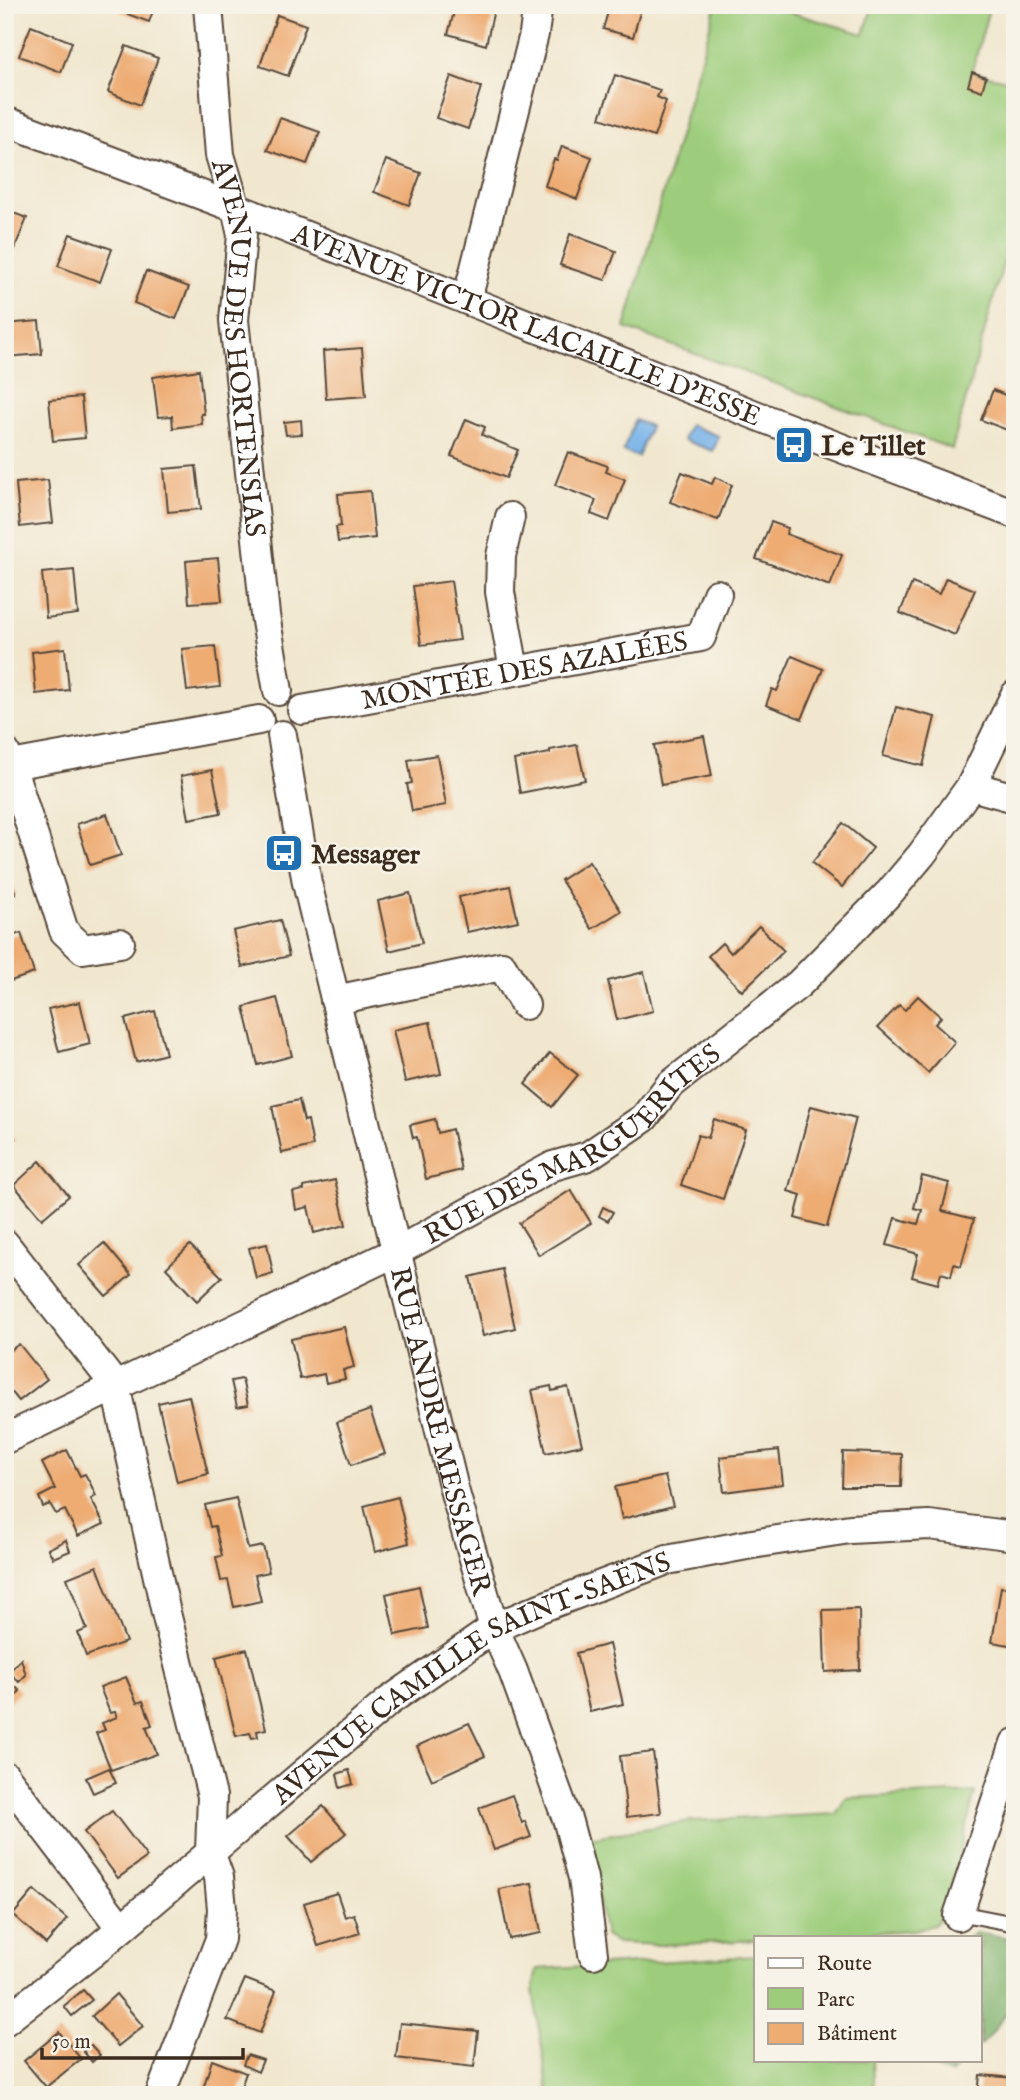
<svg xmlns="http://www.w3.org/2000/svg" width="1020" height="2100" font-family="'IM FELL English',serif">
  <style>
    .green { fill: #9dcd7b; stroke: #6c7c4c; stroke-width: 2 }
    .forest { fill: #7eb06b; stroke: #5c6d44; stroke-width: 2 }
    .water { fill: #78b3e9; stroke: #5a6e84; stroke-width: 2 }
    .building { fill: #eeac73 }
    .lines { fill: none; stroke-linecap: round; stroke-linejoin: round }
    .service-casing { stroke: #564639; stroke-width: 18 }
    .minor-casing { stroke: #564639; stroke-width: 32 }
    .service { stroke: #fff; stroke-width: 14 }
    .minor { stroke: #fff; stroke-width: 28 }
    .labels { text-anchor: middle; stroke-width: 5; stroke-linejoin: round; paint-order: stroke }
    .street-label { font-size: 28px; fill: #3b2a1e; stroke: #f7f3e8 }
    .poi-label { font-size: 28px; font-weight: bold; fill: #3b2a1e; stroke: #f7f3e8; text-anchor: start }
  </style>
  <rect width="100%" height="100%" fill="#f7f3e8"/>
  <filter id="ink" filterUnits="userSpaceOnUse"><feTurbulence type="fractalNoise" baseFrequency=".0143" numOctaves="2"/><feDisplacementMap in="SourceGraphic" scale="14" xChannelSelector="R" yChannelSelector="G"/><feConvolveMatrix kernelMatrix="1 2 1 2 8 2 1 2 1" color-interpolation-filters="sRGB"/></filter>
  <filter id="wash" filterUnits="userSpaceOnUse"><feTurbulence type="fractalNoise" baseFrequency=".00686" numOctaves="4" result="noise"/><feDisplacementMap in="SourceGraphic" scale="28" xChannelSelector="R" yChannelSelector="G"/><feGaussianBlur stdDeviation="1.57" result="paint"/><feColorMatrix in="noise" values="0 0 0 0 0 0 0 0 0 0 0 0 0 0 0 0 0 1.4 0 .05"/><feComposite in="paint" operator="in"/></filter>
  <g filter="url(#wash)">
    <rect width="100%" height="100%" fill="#f1e7cf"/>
    <g class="green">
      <path d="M716,5H765L864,34L873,5H990L972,72L1015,82V221L952,449L625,328Z"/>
      <path d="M975,1792L945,1913L934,1925L914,1930L803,1937H756V1940L662,1945L618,1943L605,1936L588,1838L691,1821L836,1814L846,1798Z"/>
      <path d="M756,1956V2060H872L874,2095H549L533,1989L537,1969Z"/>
    </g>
    <g class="forest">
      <path d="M977,1932L1015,1939V2008H1010L989,2037L980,2045V1937H969Z"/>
      <path d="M928,2060H964L950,2074L925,2065Z"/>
    </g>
    <g class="water">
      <path d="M635,420L650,426L638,457L623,451Z"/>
      <path d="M689,425L719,436L713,451L683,440Z"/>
    </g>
    <g id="blocks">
      <g class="building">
        <path d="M121,5H155L149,22L119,11Z"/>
        <path d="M456,5H495L486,45L448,34Z"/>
        <path d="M610,5H642L633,37L603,29Z"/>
        <path d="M277,15L306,25L288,76L260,66Z"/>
        <path d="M31,26L72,42L61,72L19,56Z"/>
        <path d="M126,46L158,58L140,105L108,92Z"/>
        <path d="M972,72L986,77L982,91L968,86Z"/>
        <path d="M615,75L660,90L657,97L666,101L654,137L600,118Z"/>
        <path d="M451,76L481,87L468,129L436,118Z"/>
        <path d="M280,118L320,132L307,164L267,150Z"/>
        <path d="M562,146L592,157L577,199L545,186L554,159L557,160Z"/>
        <path d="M386,160L421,173L409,205L374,192Z"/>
        <path d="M5,210L27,218L14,250L5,246Z"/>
        <path d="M70,234L112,249L100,282L58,266Z"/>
        <path d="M570,234L616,251L605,280L560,265Z"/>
        <path d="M146,271L189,287L176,319L134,303Z"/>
        <path d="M39,321L42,354L5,357V324Z"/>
        <path d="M362,348L366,396L326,399L323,351Z"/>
        <path d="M199,370L204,414H201L202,424L173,428L172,416L158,417L153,377Z"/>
        <path d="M993,390L1015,399V433L981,420Z"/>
        <path d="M81,397L85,438L53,441L49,400Z"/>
        <path d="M466,419L485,427L482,435L518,450L506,478L451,456Z"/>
        <path d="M301,420L302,434L286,435L284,422Z"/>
        <path d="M568,452L608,466L606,472L625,479L609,521L591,514L596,500L555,485Z"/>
        <path d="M196,466L201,509L168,512L164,469Z"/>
        <path d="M682,472L712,484L715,477L732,485L718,520L670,502Z"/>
        <path d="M48,480L53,523L20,527L16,483Z"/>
        <path d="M370,491L375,538L338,542L336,527L341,526L338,494Z"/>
        <path d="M771,522L788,528L786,534L842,555L830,586L756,559Z"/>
        <path d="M218,558L222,601L189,603L186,561Z"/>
        <path d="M74,570L78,614L46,618L42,573Z"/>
        <path d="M946,578L975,590L955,635L900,613L912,583L939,594Z"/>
        <path d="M451,581L460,640L421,645L413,586Z"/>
        <path d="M215,646L220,687L187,691L182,649Z"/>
        <path d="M65,648L69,690L36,694L32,652Z"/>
        <path d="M792,656L823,669L802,719L766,705L772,689L777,691Z"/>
        <path d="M896,707L935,717L923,766L883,756Z"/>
        <path d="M704,736L712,776L661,785L654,745Z"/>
        <path d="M577,745L585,780L520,793L514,760L550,753V750Z"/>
        <path d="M437,755L446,805L412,811L407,784L412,783L408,760Z"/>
        <path d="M212,770L221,813L189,819L181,776Z"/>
        <path d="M107,814L121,855L90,865L77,824Z"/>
        <path d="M843,823L873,848L842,887L812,863Z"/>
        <path d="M589,862L621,911L592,929L561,880Z"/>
        <path d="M5,866L16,894L5,898Z"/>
        <path d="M510,886L518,921L467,932L459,897Z"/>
        <path d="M410,893L422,943L389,951L378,901Z"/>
        <path d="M280,920L289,956L242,967L233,931Z"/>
        <path d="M759,926L784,951L742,991L708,956L722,943L731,953Z"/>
        <path d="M21,933L34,973L5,983V938Z"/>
        <path d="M644,972L653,1011L617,1020L608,981Z"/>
        <path d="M918,996L941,1017L935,1024L955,1042L928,1073L878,1027L899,1005L905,1010Z"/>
        <path d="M277,998L292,1056L258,1065L244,1007Z"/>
        <path d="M80,1002L90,1044L59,1052L48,1009Z"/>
        <path d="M155,1011L166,1054L136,1062L125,1019Z"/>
        <path d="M430,1022L441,1074L405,1082L393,1030Z"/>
        <path d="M550,1053L578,1075L552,1107L525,1084Z"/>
        <path d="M299,1100L304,1121L308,1120L313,1146L282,1153L272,1106Z"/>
        <path d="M811,1106L856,1118L827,1227L795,1218L801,1195L788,1191Z"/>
        <path d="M435,1119L438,1133L452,1129L461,1170L426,1179L417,1137L413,1138L410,1125Z"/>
        <path d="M714,1119L746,1130L723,1199L681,1185L698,1135L708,1138Z"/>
        <path d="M5,1128L15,1139L5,1148Z"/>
        <path d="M40,1161L69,1196L42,1219L14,1185Z"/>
        <path d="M922,1176L949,1183L942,1211L974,1219L961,1266L954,1264L951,1276L941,1273L938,1284L912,1277L918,1254L887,1245L895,1218L918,1224L922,1210L914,1208Z"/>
        <path d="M335,1180L346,1225L314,1233L308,1207L296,1210L293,1192L304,1190V1187Z"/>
        <path d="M571,1190L591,1223L539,1255L519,1223Z"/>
        <path d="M603,1207L613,1212L608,1221L599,1216Z"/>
        <path d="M104,1243L131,1275L106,1296L79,1265Z"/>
        <path d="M267,1244L273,1273L256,1278L249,1248Z"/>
        <path d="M190,1245L222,1277L197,1301L166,1268Z"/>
        <path d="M502,1269L515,1328L483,1336L470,1277Z"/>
        <path d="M344,1327L354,1367L343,1370L345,1379L326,1383L324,1374L300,1379L291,1339Z"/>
        <path d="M19,1344L47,1379L19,1401L5,1384V1354Z"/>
        <path d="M242,1379L248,1405L237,1407L231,1381Z"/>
        <path d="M551,1386L552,1391L568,1387L582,1445L546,1453L532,1390Z"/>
        <path d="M189,1396L208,1474L177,1482L158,1403Z"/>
        <path d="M370,1410L385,1454L351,1465L337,1422Z"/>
        <path d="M67,1450L80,1476L85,1474L91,1485L96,1496L91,1499L104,1524L78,1536L65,1510L56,1514L50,1504L43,1507L39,1497L55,1489L42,1463Z"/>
        <path d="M779,1450L783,1484L724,1492L720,1457Z"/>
        <path d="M843,1452L902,1454L901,1487H842Z"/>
        <path d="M665,1476L673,1506L622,1519L615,1487Z"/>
        <path d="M398,1497L409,1543L375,1552L364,1506Z"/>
        <path d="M236,1498L248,1549L263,1546L269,1572L255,1575L261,1601L234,1607L228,1580L221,1581L216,1557L222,1556L215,1526L210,1527L205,1505Z"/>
        <path d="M66,1540L70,1551L53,1558L48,1549Z"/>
        <path d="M97,1566L126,1642L86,1656L78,1633L87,1629L67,1578Z"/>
        <path d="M419,1586L428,1628L395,1635L386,1594Z"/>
        <path d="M1001,1587L1015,1589V1646L992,1642Z"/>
        <path d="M859,1609L860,1670L825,1672L823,1610Z"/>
        <path d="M609,1644L623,1704L590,1712L576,1653Z"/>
        <path d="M247,1649L266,1729L257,1731L258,1737L252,1738L250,1733L236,1736L216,1657Z"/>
        <path d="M21,1659L26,1675L19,1682L9,1672Z"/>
        <path d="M126,1677L137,1703L143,1701L152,1725L146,1727L157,1754L111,1770L96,1733L105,1730L102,1723L117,1717L115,1712L110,1713L100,1687Z"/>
        <path d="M11,1683L20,1691L5,1707V1684L8,1686Z"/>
        <path d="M469,1723L485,1756L432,1780L417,1746Z"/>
        <path d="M653,1752L661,1813L627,1817L620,1756Z"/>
        <path d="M109,1768L116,1783L93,1793L86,1778Z"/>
        <path d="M349,1770L353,1784L340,1788L337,1774Z"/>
        <path d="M512,1795L522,1823L525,1821L531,1837L494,1850L479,1808Z"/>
        <path d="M323,1806L346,1833L311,1862L288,1836Z"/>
        <path d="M112,1811L147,1857L118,1878L84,1832Z"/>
        <path d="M532,1883L541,1933L509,1939L499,1889Z"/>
        <path d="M34,1890L67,1919L46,1944L13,1915Z"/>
        <path d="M337,1893L345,1917L354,1914L360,1933L318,1946L304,1903Z"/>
        <path d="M245,1979L276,1991L260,2033L227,2020Z"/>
        <path d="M83,1990L92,2000L72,2016L64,2006Z"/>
        <path d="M116,1994L143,2026L118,2046L92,2016Z"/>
        <path d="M400,2023L478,2031L474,2067L396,2058Z"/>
        <path d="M59,2032L81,2059L46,2087L24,2061Z"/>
        <path d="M91,2045L100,2055L92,2062L83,2051Z"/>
        <path d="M247,2055L263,2060L258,2072L243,2065Z"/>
        <path d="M212,2060L246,2073L238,2095H201Z"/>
        <path d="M980,2075L1015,2078V2095H978Z"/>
      </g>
    </g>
  </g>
  <g filter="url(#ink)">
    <use href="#blocks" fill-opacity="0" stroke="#564639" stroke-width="2"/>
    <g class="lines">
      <g class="service-casing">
        <path id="service" d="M958,1916L969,1915L1015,1924"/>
      </g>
      <g class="minor-casing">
        <g id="minor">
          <path id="s1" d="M208,5L220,155L236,208L242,235L234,320L265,615L278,691"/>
          <path id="s2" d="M5,121L236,208L778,424L1015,514"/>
          <path d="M467,300L534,34L538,5"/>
          <path d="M510,517L501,556L500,592L514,670"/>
          <path id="s3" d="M302,710L701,637L717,594"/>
          <path id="s4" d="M282,735L307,883L455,1493L494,1628L513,1671L568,1822L583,1878L593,1954"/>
          <path d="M5,752L11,765L64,931L83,949L120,943"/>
          <path d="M11,765L259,720"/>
          <path d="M971,786L1015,798"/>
          <path d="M335,1000L502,966L525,1005"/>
          <path d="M5,1244L115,1385L167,1617L212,1796L210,1852L219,1877L222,1909L220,1939L160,2095"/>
          <path id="s5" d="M5,1439L396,1252L553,1166L588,1156L644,1118L669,1086L799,984L890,892L922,854L971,786L1015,695"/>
          <path d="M5,1776L121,1928"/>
          <path d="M958,1916L1015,1743"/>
          <path id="s6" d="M5,2021L91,1954L389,1701L494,1628L540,1608L667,1560L752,1544L850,1529L929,1525L1015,1536"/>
        </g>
      </g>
      <use href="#service" class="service"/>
      <use href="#minor" class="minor"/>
    </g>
  </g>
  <defs>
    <g id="bus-square" transform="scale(2.0125)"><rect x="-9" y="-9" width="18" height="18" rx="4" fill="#1f6fb2" stroke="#f7f3e8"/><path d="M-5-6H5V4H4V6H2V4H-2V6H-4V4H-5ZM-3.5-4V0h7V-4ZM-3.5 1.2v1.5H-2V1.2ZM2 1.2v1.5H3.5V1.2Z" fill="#fff"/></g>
  </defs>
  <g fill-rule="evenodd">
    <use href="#bus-square" x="794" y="445"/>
    <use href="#bus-square" x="284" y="853"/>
  </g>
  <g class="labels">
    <g class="street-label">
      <text dy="10" stroke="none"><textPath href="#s2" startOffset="560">AVENUE VICTOR LACAILLE D'ESSE</textPath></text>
      <text dy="10" stroke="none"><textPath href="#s1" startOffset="346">AVENUE DES HORTENSIAS</textPath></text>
      <text dy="10" stroke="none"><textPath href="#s3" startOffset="226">MONTÉE DES AZALÉES</textPath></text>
      <text dy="10" stroke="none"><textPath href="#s5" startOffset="642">RUE DES MARGUERITES</textPath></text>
      <text dy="10" stroke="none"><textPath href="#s4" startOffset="714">RUE ANDRÉ MESSAGER</textPath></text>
      <text dy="10" stroke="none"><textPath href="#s6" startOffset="583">AVENUE CAMILLE SAINT-SAËNS</textPath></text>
    </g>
    <g class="poi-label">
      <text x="821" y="455">Le Tillet</text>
      <text x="311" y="863">Messager</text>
    </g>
  </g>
  <rect width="1020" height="2100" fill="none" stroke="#f7f3e8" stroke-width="28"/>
  <rect x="754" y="1936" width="228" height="126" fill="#f7f3e8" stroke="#aca397" stroke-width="2"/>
  <rect x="768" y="1958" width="35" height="10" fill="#ffffff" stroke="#aca397" stroke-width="2"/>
  <text x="817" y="1970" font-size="21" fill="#3b2a1e">Route</text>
  <rect x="768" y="1988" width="35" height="21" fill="#9dcd7b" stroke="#aca397" stroke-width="2"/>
  <text x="817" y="2006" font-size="21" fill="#3b2a1e">Parc</text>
  <rect x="768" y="2023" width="35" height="21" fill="#eeac73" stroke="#aca397" stroke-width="2"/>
  <text x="817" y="2040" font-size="21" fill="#3b2a1e">Bâtiment</text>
  <path d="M42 2048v10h201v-10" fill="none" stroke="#3b2a1e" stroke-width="3.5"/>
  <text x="52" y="2048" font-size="21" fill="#3b2a1e" stroke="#f7f3e8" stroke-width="5" paint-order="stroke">50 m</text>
</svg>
